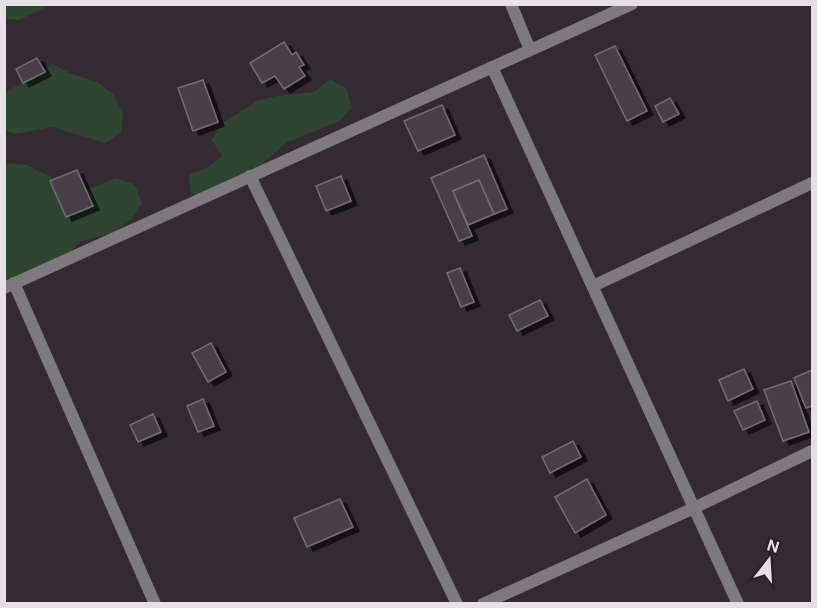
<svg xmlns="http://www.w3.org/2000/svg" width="817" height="608" font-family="'DM Sans',sans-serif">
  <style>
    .green { fill: #2f4532 }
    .building { fill: #473f46; stroke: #756c73; stroke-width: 1.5; filter: url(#shadow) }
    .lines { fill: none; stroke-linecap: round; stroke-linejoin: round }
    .service { stroke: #7d7a7d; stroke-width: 12 }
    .minor { stroke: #7d7a7d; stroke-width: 12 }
  </style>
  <defs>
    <filter id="shadow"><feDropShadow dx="6" dy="4" stdDeviation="0" flood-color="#0009"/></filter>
  </defs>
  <rect width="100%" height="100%" fill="#332b31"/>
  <g class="green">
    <path d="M4,5L5,4L50,5L19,20L5,19Z"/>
    <path d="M53,64L69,73L97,82L113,94L123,113L121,132L105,143L52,127L15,134L5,130V93Z"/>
    <path d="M330,79L346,88L352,107L339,121L286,143L244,180L210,197L191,194L189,175L207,168L222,156L212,140L221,124L257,101L276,96L314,92Z"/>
    <path d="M5,163L27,165L80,192L117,178L135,185L142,204L131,220L115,232L79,242L67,257L50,267L5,280Z"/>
  </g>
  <g class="building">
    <path d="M284,42L292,55L296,52L304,65L299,67L305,76L284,89L275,76L262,83L250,63Z"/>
    <path d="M615,46L647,111L627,121L595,55Z"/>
    <path d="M37,58L45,72L23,83L16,69Z"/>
    <path d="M203,80L218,122L193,131L178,88Z"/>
    <path d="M670,98L679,114L663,122L655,106Z"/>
    <path d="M442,105L455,135L418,151L404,121Z"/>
    <path d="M484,155L507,209L494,214L479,180L453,191L472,236L459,241L431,178Z"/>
    <path d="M77,170L93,206L66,217L50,181Z"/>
    <path d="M341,176L351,201L326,211L316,186Z"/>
    <path d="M479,180L494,214L468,225L453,191Z"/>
    <path d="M460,268L474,302L461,307L447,273Z"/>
    <path d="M540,300L548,316L517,331L509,315Z"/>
    <path d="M211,343L226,372L208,382L192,353Z"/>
    <path d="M744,369L753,389L728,401L719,380Z"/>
    <path d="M812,370V406L806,408L794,378Z"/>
    <path d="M791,381L809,432L783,441L764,390Z"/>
    <path d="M203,399L214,426L198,432L187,406Z"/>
    <path d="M757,401L765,420L743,430L734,411Z"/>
    <path d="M153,414L161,432L138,442L130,425Z"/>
    <path d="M573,441L581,457L550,473L542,457Z"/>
    <path d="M587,479L606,515L575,533L555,497Z"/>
    <path d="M340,499L353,527L307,547L294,518Z"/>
  </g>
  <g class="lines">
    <g class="service">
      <path d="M511,4L530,50"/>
      <path d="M14,283L155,604"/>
      <path d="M593,286L812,183"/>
    </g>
    <g class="minor">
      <path d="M492,67L738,604"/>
      <path d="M250,176L457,604"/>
      <path d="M4,288L632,4"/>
      <path d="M483,604L694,508L812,451"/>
    </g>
  </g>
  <rect width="817" height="608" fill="none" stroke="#e5e0e4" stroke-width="12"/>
  <g transform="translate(769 560) rotate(17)" stroke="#292227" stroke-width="4.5" paint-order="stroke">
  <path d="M0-4.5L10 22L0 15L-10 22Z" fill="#e5e0e4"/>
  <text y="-9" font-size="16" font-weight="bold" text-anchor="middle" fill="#e5e0e4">N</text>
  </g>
</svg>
